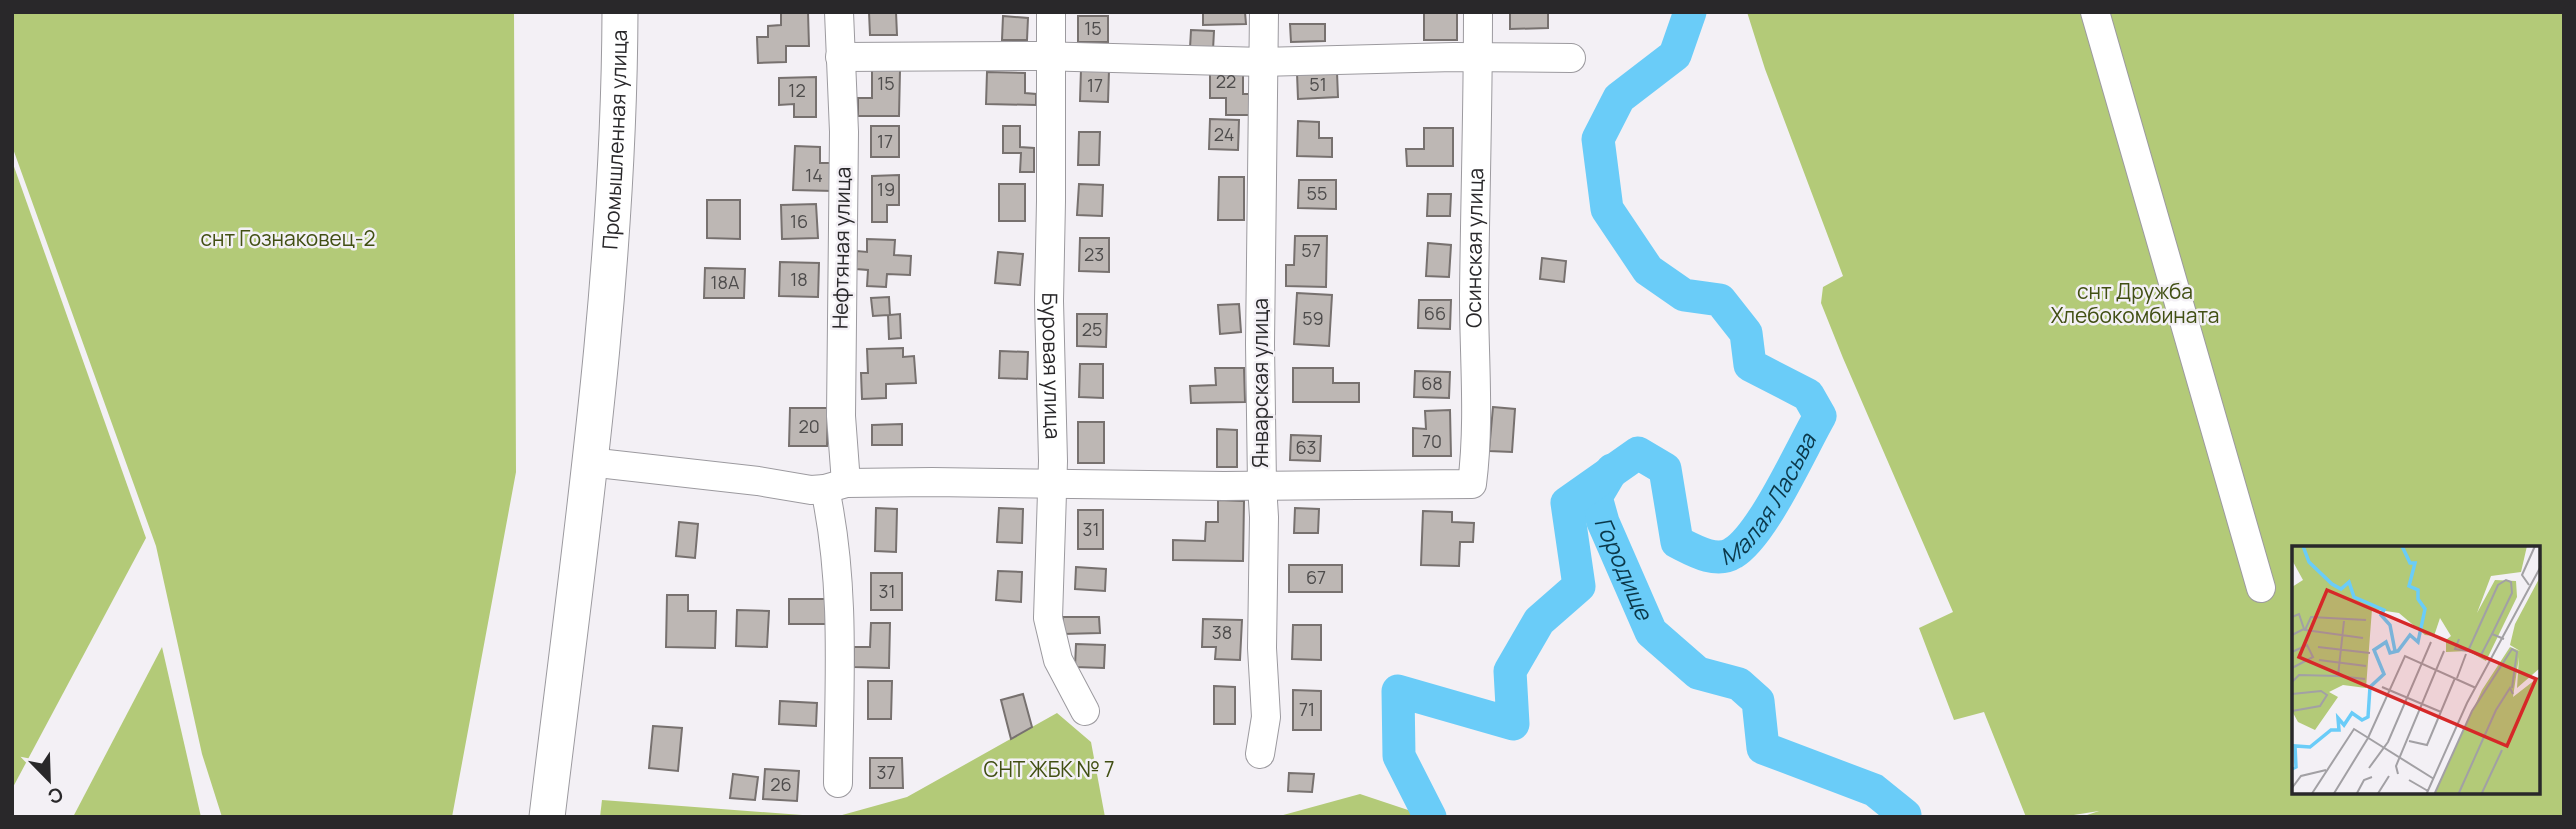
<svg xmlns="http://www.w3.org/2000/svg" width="2576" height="829" font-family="Manrope,sans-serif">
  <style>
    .green { fill: #b3ca78; fill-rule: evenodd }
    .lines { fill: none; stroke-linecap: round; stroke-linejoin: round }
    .river { stroke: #6accf8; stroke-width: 33 }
    .building { fill: #bdb7b4; stroke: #77716f; stroke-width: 2 }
    .minor-casing { stroke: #9c9a9f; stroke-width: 30 }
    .major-casing { stroke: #9c9a9f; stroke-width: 37 }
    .minor { stroke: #fff; stroke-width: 28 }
    .major { stroke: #fff; stroke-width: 35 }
    .labels { text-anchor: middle; stroke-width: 5; stroke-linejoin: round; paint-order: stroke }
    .number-label { font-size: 18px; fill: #4e4c4c }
    .street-label { font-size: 21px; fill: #29282a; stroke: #f3f0f5 }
    .park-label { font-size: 21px; fill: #414f13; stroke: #f3f0f5 }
    .water-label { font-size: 23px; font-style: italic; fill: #0b384a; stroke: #f3f0f5 }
    .inset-river { fill: none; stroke: #6accf8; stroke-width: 3.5 }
    .inset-road { fill: none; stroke: #a2a0a4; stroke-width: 2 }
    .view { fill: #d62828; fill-opacity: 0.15; stroke: #d62828; stroke-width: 3.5 }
    .inset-edge { fill: none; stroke: #29282a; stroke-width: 3.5 }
  </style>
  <rect width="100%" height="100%" fill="#f3f0f5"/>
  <g class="green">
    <path d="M12,12H514L516,472L452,817H222L202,754L156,546L12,146Z"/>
    <path d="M1747,12H2564V817H2081L2099,811L2061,817H2026L1984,712L1954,720L1919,628L1953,612L1843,358L1821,303L1823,287L1843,276L1765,69ZM2294,547H2539V792H2294Z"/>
    <path d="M12,161L146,538L12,789Z"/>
    <path d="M162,647L201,817H73Z"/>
    <path d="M1057,713L1091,742L1105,817H835L907,797Z"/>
    <path d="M1360,794L1429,817H1276Z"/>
    <path d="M602,800L829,817H600Z"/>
  </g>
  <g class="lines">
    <g class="river">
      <path id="s1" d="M1612,470L1596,497L1603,522L1651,632L1698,673L1739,684L1758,701L1763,748L1874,790L1905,815L1903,817"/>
      <path id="s2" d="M1430,817L1399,756L1398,691L1513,724L1510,671L1539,621L1579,586L1567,503L1638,453L1665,469L1677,542C1693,550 1716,564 1733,553C1763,535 1801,449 1820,416L1808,395L1750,365L1746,333L1720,300L1684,295L1648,270L1607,209L1598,139L1619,98L1675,55L1690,12"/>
    </g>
  </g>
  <g class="building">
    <path d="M781,12H808L809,46H786V62L758,63L757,37H768V26L781,25Z"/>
    <path d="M869,12H896L897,35H870Z"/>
    <path d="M1203,12H1245L1246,24L1203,25Z"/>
    <rect x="1424" y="12" width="33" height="28"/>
    <path d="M1510,12H1548V28L1510,29Z"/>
    <path d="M1003,16L1028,18L1027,40H1002Z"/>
    <rect x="1078" y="16" width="30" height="26"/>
    <path d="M1290,24H1325V41L1291,42Z"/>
    <path d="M1191,30L1214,31L1213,50L1190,48Z"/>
    <path d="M1081,69L1109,70L1108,102L1080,101Z"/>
    <path d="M1210,69H1243V94H1253V115H1226V98H1210Z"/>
    <path d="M872,70H900L899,116H858V98H872Z"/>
    <path d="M987,72L1025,73V93L1036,94V105L986,104Z"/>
    <path d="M1337,72L1338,97L1298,99L1297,73Z"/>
    <path d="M816,77V117H794V104L779,105V78Z"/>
    <path d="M1210,119L1239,120L1238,150L1209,149Z"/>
    <path d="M1298,121L1319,122V138H1332V157L1297,156Z"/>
    <rect x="871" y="126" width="28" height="31"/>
    <path d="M1003,126H1020V147L1034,148V172H1020L1021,153H1003Z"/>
    <path d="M1424,128H1453V166H1407L1406,149H1424Z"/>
    <path d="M1079,132H1100L1099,165H1078Z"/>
    <path d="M795,146L820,147V163H834L833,191L793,190Z"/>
    <path d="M899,175V205H887V222H872V176Z"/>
    <path d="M1219,177H1244V220H1218Z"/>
    <path d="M1299,180H1336V209L1298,208Z"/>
    <rect x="999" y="184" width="26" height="37"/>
    <path d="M1079,184L1103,185L1102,216L1077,215Z"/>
    <path d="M1428,194H1451L1450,216H1427Z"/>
    <path d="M707,200H740V239L707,238Z"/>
    <path d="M816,204L818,238L782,239L781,205Z"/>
    <path d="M1295,236H1327L1326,287L1286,286V265H1294Z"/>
    <path d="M1080,238H1109V272L1079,271Z"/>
    <path d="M867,239L895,240L894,255L911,256L910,275L887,274L886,287L867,286L868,270L856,269L857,251L867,252Z"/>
    <path d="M1428,243L1451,245L1449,277L1426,276Z"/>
    <path d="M998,252L1023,254L1020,285L995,283Z"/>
    <path d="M1542,258L1566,261L1564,282L1540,279Z"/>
    <path d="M780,262L819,263L818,297L779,296Z"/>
    <path d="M705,268L745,269L744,298H704Z"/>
    <path d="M1297,293L1332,295L1329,346L1294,344Z"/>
    <path d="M889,297L890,315L900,314L901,338L889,339L888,315L873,316L871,298Z"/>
    <path d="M1419,300H1451L1450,329L1418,328Z"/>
    <path d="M1239,304L1241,332L1220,334L1218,305Z"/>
    <path d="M1077,314H1107L1106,347L1077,346Z"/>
    <path d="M903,348V357L914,356L916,383L886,384V398L862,399L861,373H868L867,349Z"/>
    <path d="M1000,351L1028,352L1027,379L999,378Z"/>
    <path d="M1080,364H1103V398L1079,397Z"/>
    <path d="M1215,368H1244L1245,402L1191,403L1190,386L1216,385Z"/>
    <path d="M1293,368H1333V383H1359V402H1293Z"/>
    <path d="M1415,371L1450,372L1449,398L1414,397Z"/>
    <path d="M1493,407L1515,409L1512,452L1489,451Z"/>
    <path d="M790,408H828L827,446H789Z"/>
    <path d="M1450,410L1451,456H1413V428L1426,429L1425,411Z"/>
    <rect x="1078" y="422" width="26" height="41"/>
    <path d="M902,424V445H872V425Z"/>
    <path d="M1217,429L1237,430V467H1217Z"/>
    <path d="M1291,435L1321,436L1320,461L1290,460Z"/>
    <path d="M1218,500L1244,501L1243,561L1173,560V540L1205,541L1206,522H1218Z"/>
    <path d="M876,508L897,509L896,552L875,551Z"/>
    <path d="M999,508L1023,509L1022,543L997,542Z"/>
    <path d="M1295,508L1319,509L1318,533H1294Z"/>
    <rect x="1078" y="510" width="25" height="39"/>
    <path d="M1423,511L1452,512V522L1474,523L1473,542H1460L1459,566L1421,565Z"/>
    <path d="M679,522L698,524L695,558L676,556Z"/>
    <rect x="1289" y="565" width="53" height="27"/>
    <path d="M1076,567L1106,569L1105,591L1075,589Z"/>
    <path d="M998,571L1022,572L1021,602L996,600Z"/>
    <rect x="871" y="573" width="31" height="37"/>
    <path d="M667,595H688V611H716L715,648L666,647Z"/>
    <rect x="789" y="599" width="38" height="25"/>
    <path d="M737,610L769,611L767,647L736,646Z"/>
    <path d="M1063,617H1099L1100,633L1063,634Z"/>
    <path d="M1203,619L1242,620L1240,660L1215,659L1216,647H1202Z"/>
    <path d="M871,623H890L889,668L854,667V647H870Z"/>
    <path d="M1293,625H1321V660L1292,659Z"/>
    <path d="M1076,644L1105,645L1104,668L1075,667Z"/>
    <path d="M868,681H892L891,719H868Z"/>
    <path d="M1214,686L1235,687V724H1214Z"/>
    <path d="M1293,690L1321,691V730H1293Z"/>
    <path d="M1023,694L1032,727L1011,739L1001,700Z"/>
    <path d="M780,701L817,703L816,726L779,724Z"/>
    <path d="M653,726L682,728L678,771L649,768Z"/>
    <path d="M870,758H902L903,788H870Z"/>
    <path d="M765,769L799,771L797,801L763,799Z"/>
    <path d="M1289,773L1314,774L1312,792L1288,791Z"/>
    <path d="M733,774L758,777L755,800L730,798Z"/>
  </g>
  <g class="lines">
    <g class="minor-casing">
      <g id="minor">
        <path d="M839,12L844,132L841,416L846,483"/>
        <path id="s3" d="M1051,12V201L1049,301L1053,461L1048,618L1058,660L1085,711"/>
        <path d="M2095,12L2261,588"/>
        <path d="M840,57L1037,56L1264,62L1454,57L1571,58"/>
        <path id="s4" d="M589,462L758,481L811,490L825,489L846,483L932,482L1224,486L1472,484C1480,422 1474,358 1474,296C1475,201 1478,107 1478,12"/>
        <path d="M825,489C846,587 839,685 838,783"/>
        <path d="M1260,754L1266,717L1262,648L1264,517L1262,485L1260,344L1264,12"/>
      </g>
    </g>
    <g class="major-casing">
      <g id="major">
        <path id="s5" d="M547,817C579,550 619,282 620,12"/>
      </g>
    </g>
    <use href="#minor" class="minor"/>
    <use href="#major" class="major"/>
  </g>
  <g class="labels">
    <g class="number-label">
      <text x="1093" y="35">15</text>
      <text x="1226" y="88">22</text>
      <text x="886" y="90">15</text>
      <text x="1318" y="91">51</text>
      <text x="1095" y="92">17</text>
      <text x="797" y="97">12</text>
      <text x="1224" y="141">24</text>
      <text x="885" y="148">17</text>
      <text x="814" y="182">14</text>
      <text x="886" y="196">19</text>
      <text x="1317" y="200">55</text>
      <text x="799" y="228">16</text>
      <text x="1311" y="257">57</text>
      <text x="1094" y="261">23</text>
      <text x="799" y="286">18</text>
      <text x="725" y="289">18А</text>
      <text x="1435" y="320">66</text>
      <text x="1313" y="325">59</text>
      <text x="1092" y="336">25</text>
      <text x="1432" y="390">68</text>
      <text x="809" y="433">20</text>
      <text x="1432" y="448">70</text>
      <text x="1306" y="454">63</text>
      <text x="1091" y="536">31</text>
      <text x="1316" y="584">67</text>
      <text x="887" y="598">31</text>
      <text x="1222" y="639">38</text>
      <text x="1307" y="716">71</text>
      <text x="886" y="779">37</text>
      <text x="781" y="791">26</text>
    </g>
    <g class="street-label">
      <text dy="7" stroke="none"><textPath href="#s5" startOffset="681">Промышленная улица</textPath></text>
      <text transform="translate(842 248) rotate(-89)" y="7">Нефтяная улица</text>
      <text dy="7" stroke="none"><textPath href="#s4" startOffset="1122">Осинская улица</textPath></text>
      <text dy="7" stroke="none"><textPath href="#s3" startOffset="354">Буровая улица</textPath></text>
      <text transform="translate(1261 383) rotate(-90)" y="7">Январская улица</text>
    </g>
    <g class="park-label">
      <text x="288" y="246">снт Гознаковец-2</text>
      <text x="2135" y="299">снт Дружба<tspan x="2135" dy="24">Хлебокомбината</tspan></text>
      <text x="1049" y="777">СНТ ЖБК № 7</text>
    </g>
    <g class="water-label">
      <text dy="8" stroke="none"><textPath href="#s2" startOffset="817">Малая Ласьва</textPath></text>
      <text dy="8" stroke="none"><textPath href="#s1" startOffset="108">Городище</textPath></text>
    </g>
  </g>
  <g transform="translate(2292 546)">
    <rect width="248" height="248" fill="#f3f0f5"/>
    <path d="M0,0H235L229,26L199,30L185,67L203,34L224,35L225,51L194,115L176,105L154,106V94L159,90L148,72L142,90L133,89L107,67L80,63L74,142L51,139L37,146L46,151L23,184L6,176L0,165V41L11,34L0,14ZM248,31V122L225,142L227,111L221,151L248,130V248L142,249L190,144L218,101L228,105L218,99L223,78Z" fill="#b3ca78"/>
    <path class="inset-river" d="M11,0L17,16L40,38L49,43L57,36L62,51L92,64L89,69L98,79L103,105M0,223L4,221L3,200L18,201L39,184H47L46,172L52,179L60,167L70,174L76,171L78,141L92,128L82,104L94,96L98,107L106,105L118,89L126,96L133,63L126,53V44L117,40L123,17H118L110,0"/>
    <path class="inset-road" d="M237,39L230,29L243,0M0,71L7,68L12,83L0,89M200,88L189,109L176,105L206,39L214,34L219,36L220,47L200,88L212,93M71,92L13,84L19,71L74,74M167,93L163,103L176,105M26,101L78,107M0,106L15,99L21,111L0,122M27,114L74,120M46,130L73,133M165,132L174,108M0,136L7,129L46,130L52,75M90,141L149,166M0,148L29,145L35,149L28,160L0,165M117,195L135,199L163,132M77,222L96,196L139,96M106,228L104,220L152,105M117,234L136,245M0,242L9,230L34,224M19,249L62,183L142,233M41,249L76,192L113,110L184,142M64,249L72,234L80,231M85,249L97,230M134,249L175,157L249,20M142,249L180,165L220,103L225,106L220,142M166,249L204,164L218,142L221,148M189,249L210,204"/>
    <path class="view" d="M35,44L244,133L215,200L7,111Z"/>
    <rect width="248" height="248" class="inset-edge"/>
  </g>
  <rect width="2576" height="829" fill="none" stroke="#29282a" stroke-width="28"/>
  <g transform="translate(49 780) rotate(157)" stroke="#f3f0f5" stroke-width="5" paint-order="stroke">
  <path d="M0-5L12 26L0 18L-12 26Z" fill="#29282a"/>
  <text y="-10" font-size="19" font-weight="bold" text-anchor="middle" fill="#29282a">С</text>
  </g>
</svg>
